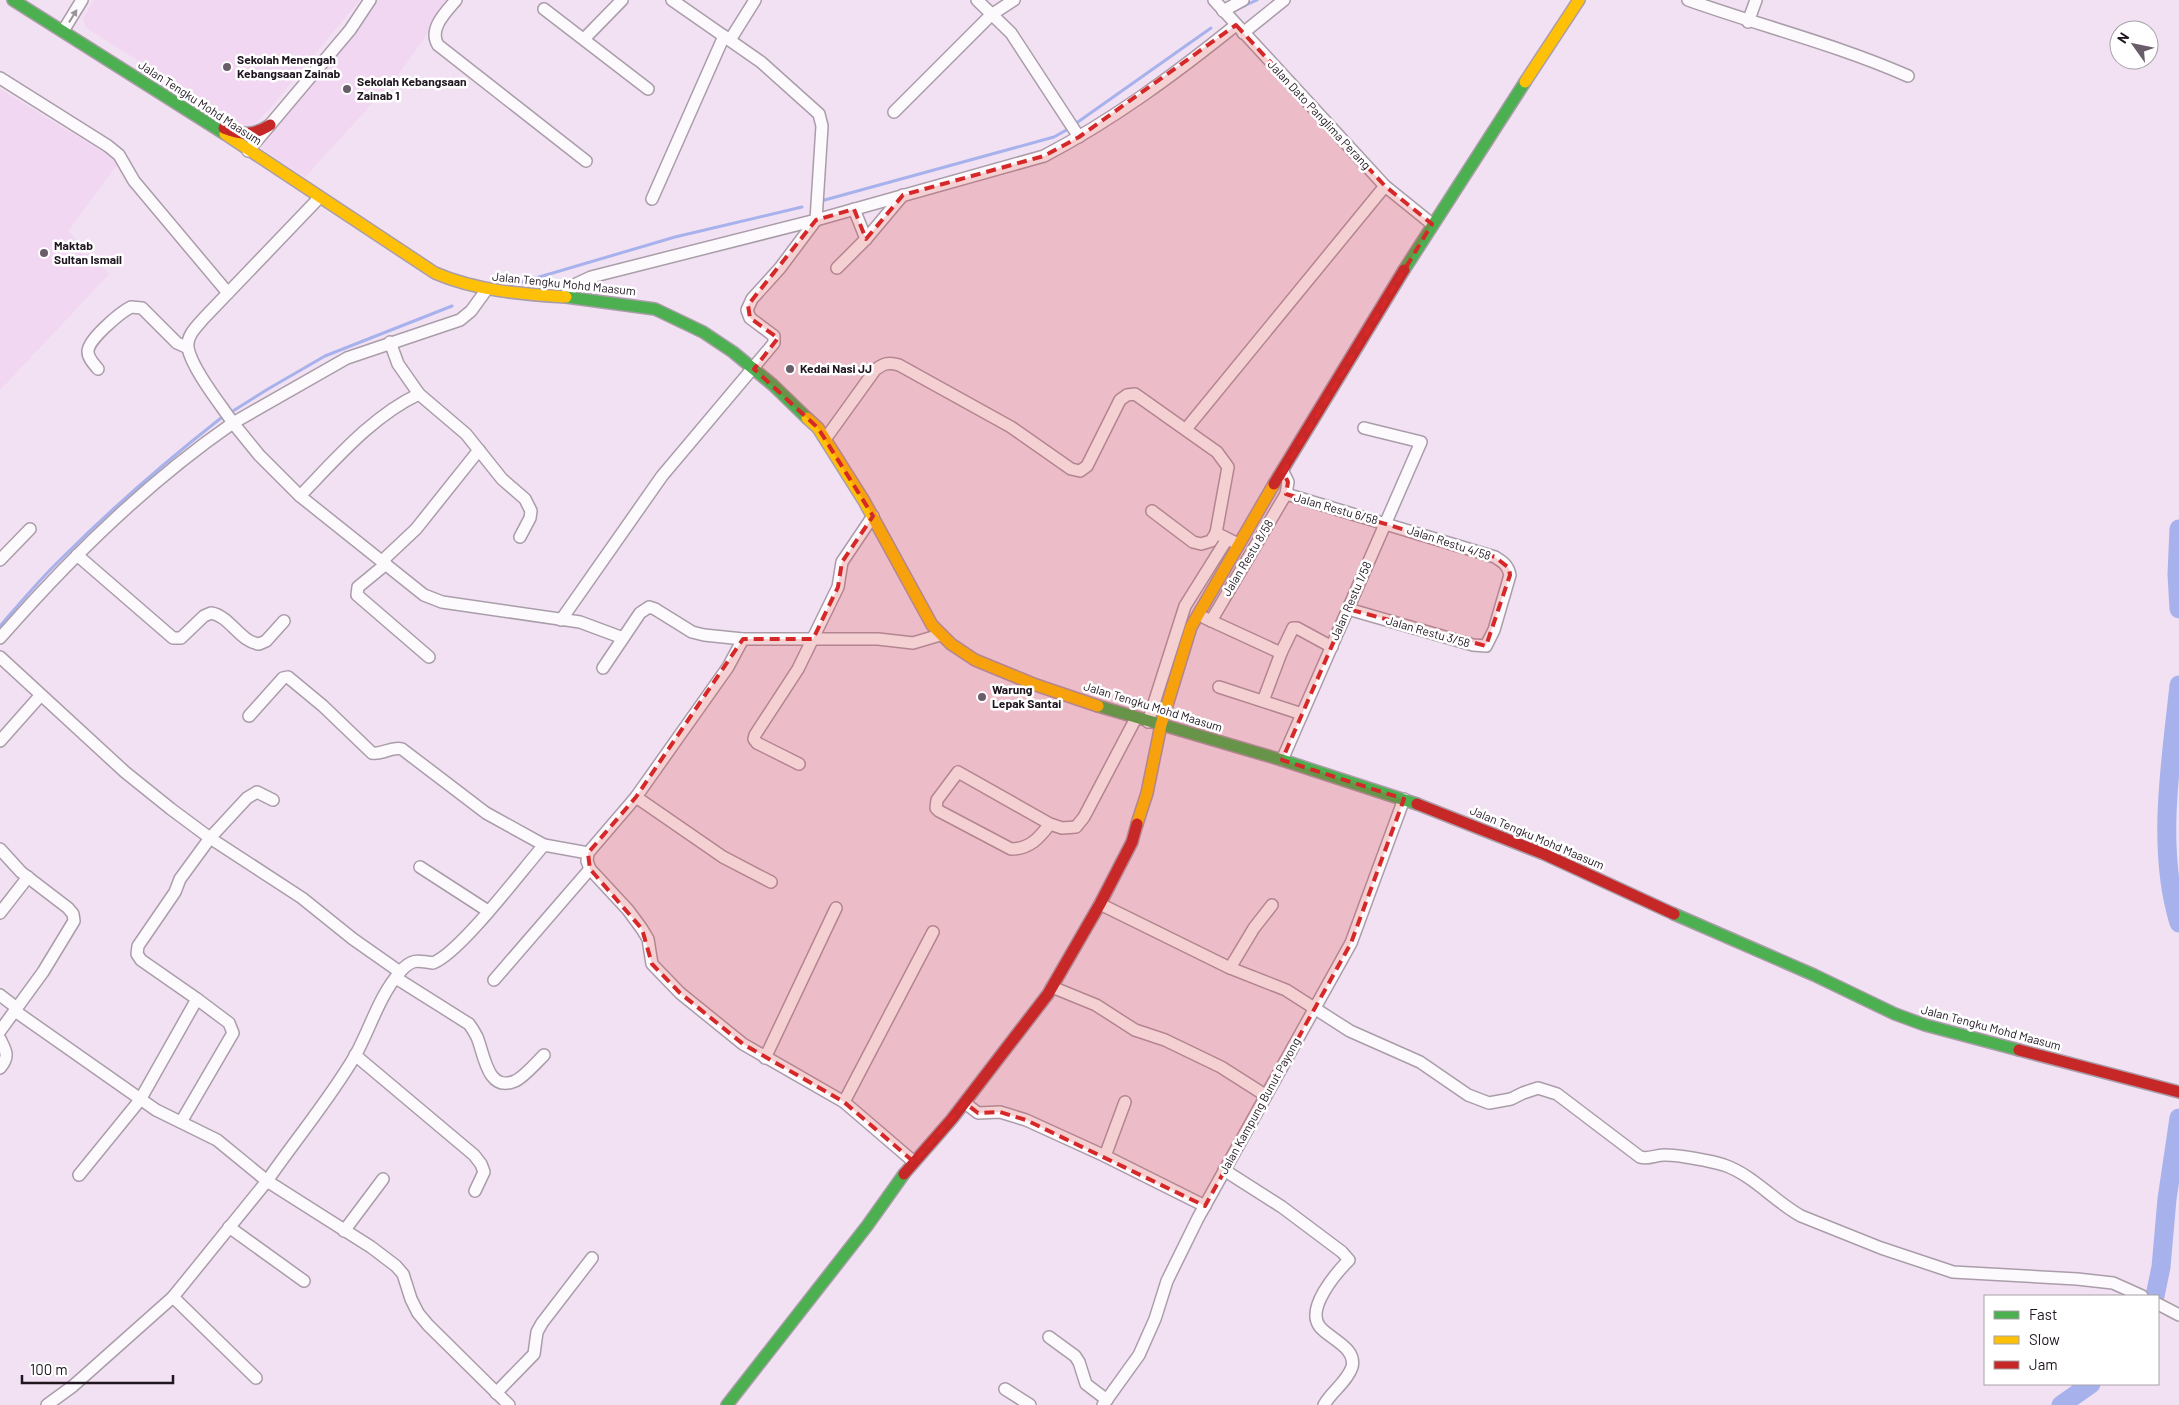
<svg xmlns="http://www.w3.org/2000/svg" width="2179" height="1405" font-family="Barlow,sans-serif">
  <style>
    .built { fill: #f1d7f1 }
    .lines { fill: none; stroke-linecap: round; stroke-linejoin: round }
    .stream { stroke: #a7b2ec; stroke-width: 3 }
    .river { stroke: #a7b2ec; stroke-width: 19 }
    .street-casing { stroke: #aa9daa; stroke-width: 14 }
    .fast-casing { stroke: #aa9daa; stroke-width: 14 }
    .slow-casing { stroke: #aa9daa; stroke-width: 14 }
    .jam-casing { stroke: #aa9daa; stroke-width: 14 }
    .street { stroke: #fdfafd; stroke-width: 11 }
    .fast { stroke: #4caf50; stroke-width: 11 }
    .slow { stroke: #ffc107; stroke-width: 11 }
    .jam { stroke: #c62828; stroke-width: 11 }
    .oneway { fill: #9a939a }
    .marked { fill: #d62828; fill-opacity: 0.2; stroke: #d62828; stroke-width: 4; stroke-dasharray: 10 6; stroke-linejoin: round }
    .poi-dot { fill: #6a5d6a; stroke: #fff; stroke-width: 2 }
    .labels { text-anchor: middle; stroke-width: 5; stroke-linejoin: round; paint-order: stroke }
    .poi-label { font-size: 12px; font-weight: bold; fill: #201620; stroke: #fff; text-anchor: start }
    .street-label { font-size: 12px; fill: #201620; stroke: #fff }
  </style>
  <rect width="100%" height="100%" fill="#f2e1f2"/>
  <g class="built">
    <path d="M94,0H360L272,106L256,123L247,127L242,125L86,28L83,19Z"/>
    <path d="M377,0H451L398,75L305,177L262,149L263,144L355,33Z"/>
    <path d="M0,89L119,162L68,231L109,274L0,390Z"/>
  </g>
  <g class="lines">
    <g class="stream">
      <path d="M1244,6L1257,0"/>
      <path d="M1075,124L1211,28"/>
      <path d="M821,201L1054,137L1070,128"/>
      <path d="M512,285L675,237L802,207"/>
      <path d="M233,411L268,389L325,356L452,306"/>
      <path d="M0,626C20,603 40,579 62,558C112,508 165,462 221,418"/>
    </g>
    <g class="river">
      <path d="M2179,529L2177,574L2179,609"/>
      <path d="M2179,685C2171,762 2156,848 2179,923"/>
      <path d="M2155,1296L2161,1267L2167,1199L2179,1118"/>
      <path d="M2061,1405L2091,1384"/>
    </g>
    <g class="street-casing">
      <g id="street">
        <path d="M456,0C446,12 428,29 438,45L586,161"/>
        <path d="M977,0L1011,33L1079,137"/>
        <path d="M1214,0L1385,186L1432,224"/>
        <path d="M1688,0C1761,26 1838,45 1908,76"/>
        <path d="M544,9L648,89"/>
        <path d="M1223,11L1243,0"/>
        <path d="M1748,22L1756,0"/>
        <path d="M63,31L82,0"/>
        <path d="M1243,33L1284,0"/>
        <path d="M584,39L622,0"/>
        <path d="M730,40L755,0"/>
        <path d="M0,78L108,146L119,155L134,181L228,293"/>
        <path d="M894,112L991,15L1014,0"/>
        <path d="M248,151L350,30L370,0"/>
        <path d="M319,198L204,318C197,326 186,336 188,348C192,369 221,405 233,423L347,358L460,320L471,311L487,289"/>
        <path d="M652,199L724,36"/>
        <path d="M854,209L866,239"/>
        <path d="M837,268L866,239L903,195"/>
        <path d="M565,296L576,284L591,277L816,220L1044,156C1113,120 1175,74 1236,25"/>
        <path d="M390,342L398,364L419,394L466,434L502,479L525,499L531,511L530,518L520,537"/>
        <path d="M98,369C94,364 88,358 88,352C87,340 121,312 131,307L142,308L177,343L188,348"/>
        <path d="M1186,429L1385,186"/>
        <path d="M826,438L875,370C884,363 889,362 899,365L1011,427L1071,469L1080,471L1087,466L1120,400L1127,395L1135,394L1217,452L1228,467L1216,533L1238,544"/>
        <path d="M1286,494L1495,557C1503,562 1508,565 1510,575L1494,630L1486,646L1473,645L1348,609"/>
        <path d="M300,496C335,460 372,416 419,394"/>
        <path d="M1152,511L1193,542L1201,544L1211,541L1216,533"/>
        <path d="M77,555L173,638H181L204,616L211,613C230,616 240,642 259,644L266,641L284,621"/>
        <path d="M0,560L30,529"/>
        <path d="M382,561L416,529L479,450"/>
        <path d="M386,564L358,587L357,595L429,657"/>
        <path d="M1205,618L1281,653"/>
        <path d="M561,620L662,476L774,343V336L750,318L747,310L752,299L780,268L816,220L822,126L819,114L761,62L672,0"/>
        <path d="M1211,621L1286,494L1288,482L1283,472"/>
        <path d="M0,638C70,558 146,483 233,423L259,455L300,496L424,595L442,602L580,622L623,638"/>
        <path d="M0,657L125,772L171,809L210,838L302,898L353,939L400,972"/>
        <path d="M603,668L640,613L649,607L655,609L692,632L704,635L743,639H878L913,643L940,635"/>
        <path d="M1219,687L1302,714"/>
        <path d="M1263,701L1281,653L1293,628H1297L1332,647"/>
        <path d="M249,716L283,678L288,677L323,706L372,753C383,755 391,746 402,749L486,813L544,845"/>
        <path d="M1148,722L1185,606L1227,539"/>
        <path d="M0,741L40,696"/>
        <path d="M1282,760L1421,442L1364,428"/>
        <path d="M799,764L757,743L754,739L755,735L798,669L838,587L842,562L873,516"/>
        <path d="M636,797L723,857L771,882"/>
        <path d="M1050,824C1039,838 1030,849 1011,849L939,811L936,808L937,800L958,772L1050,824L1062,828L1076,827L1084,817L1136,718"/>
        <path d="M0,849L21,872L68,908L73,914L74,921L43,972L0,1031"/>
        <path d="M588,853L587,861L590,869L628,910L642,929L648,939L652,964L680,993L743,1044L844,1102L914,1162"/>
        <path d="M420,867L488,911"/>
        <path d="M1100,904L1230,968L1286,990L1350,1031L1420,1062L1468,1095L1489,1103L1511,1099L1523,1093L1538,1088L1557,1094L1640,1157C1650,1160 1656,1154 1666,1155C1679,1155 1711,1161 1724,1165C1753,1175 1774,1201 1801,1216L1881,1248L1953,1272L2077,1279L2113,1283L2142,1296"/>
        <path d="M0,913L28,877"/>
        <path d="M1230,968L1254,928L1272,905"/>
        <path d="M396,978L469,1024C472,1028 475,1033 477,1037C484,1053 487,1093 515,1081C523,1078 537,1062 544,1055"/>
        <path d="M494,980L590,869"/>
        <path d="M1052,987L1096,1005L1135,1030L1165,1040L1221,1067L1265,1095"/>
        <path d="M0,995L17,1008"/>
        <path d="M15,1011L156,1110L217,1140L267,1181L173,1297L73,1386L47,1405"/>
        <path d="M0,1039C6,1051 10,1056 0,1068"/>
        <path d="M355,1055L474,1155L481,1164L484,1172L475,1191"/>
        <path d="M765,1058L836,908"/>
        <path d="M844,1102L933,932"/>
        <path d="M965,1103L978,1113L1000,1112L1026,1120L1105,1156L1205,1206"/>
        <path d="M181,1122L233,1033L229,1023L197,999"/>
        <path d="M1105,1156L1125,1102"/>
        <path d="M1224,1170L1282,1207L1342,1252L1349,1260C1336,1273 1305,1309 1320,1327C1330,1339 1357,1348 1352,1367C1347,1382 1331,1392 1324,1405"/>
        <path d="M79,1175L140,1100L197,999L141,960L137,954L138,946L175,892L180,879L210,838L247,798L257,792L273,800"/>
        <path d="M229,1227L304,1281"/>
        <path d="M344,1231L383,1179"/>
        <path d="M173,1297L256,1378"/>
        <path d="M2158,1304L2179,1315"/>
        <path d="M1049,1337L1075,1356L1079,1362L1086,1384L1107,1400"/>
        <path d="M1005,1389L1030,1405"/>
        <path d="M496,1393L534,1354L537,1332L542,1323L592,1258"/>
        <path d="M509,1405L428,1325L418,1313L411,1299L403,1274L396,1266L371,1247L267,1181C296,1139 329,1100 355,1056C370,1029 379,996 400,972C411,959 417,960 433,963C460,953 522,870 544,845L588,853L636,797L728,667L743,639"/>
        <path d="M1103,1405L1139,1355L1155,1319L1167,1281L1198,1218L1351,943L1404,799"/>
      </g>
    </g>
    <g class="fast-casing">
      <g id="fast">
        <path d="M13,0L225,134"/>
        <path d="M1404,270L1525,82"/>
        <path d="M566,297L655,309L703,332L733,352L773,385L807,418"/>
        <path d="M1098,706L1282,760L1417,804"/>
        <path d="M1674,914L1814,975L1895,1014L1925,1025L2019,1050"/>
        <path d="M727,1405L867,1226L904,1174"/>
      </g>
    </g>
    <g class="slow-casing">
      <g id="slow">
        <path d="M1525,82L1579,0"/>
        <path d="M225,134L435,273C477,291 521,294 566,297"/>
        <path d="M807,418L818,428L864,501L932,625L951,644L975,660L1036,685L1098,706"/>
        <path d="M1137,824L1147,793L1161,725L1191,627L1274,484"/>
      </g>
    </g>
    <g class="jam-casing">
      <g id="jam">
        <path d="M224,128C242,135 253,136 270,125"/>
        <path d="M1274,484L1404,270"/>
        <path d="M1417,804L1544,854L1674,914"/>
        <path d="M2019,1050L2179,1092"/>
        <path d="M904,1174L952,1119L1048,994L1100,904L1132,842L1137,824"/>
      </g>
    </g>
    <use href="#street" class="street"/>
    <use href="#fast" class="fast"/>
    <use href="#slow" class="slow"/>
    <use href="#jam" class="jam"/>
  </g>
  <defs><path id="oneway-solid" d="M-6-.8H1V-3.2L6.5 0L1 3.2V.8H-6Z" transform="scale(1.25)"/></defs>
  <use class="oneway" href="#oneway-solid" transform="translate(73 16) rotate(-58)"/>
  <path class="marked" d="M1236,25L1385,186L1432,224L1283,472L1288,482L1286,494L1495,557L1509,568L1510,575L1486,646L1348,609L1282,760L1404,799L1351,943L1205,1206L1026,1120L1000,1112L978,1113L965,1103L914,1162L844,1102L743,1044L680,993L652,964L642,929L590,869L588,853L636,797L743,639H813L838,587L842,562L873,516L818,428L754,369L778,338L750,318L748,305L816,220L854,209L866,239L903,195L1044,156L1079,137Z"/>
  <g class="poi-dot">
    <circle cx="227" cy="67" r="5"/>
    <circle cx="347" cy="89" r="5"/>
    <circle cx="44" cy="253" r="5"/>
    <circle cx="790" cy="369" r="5"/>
    <circle cx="982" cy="697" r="5"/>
  </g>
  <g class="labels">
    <g class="poi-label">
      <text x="237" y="64">Sekolah Menengah<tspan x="237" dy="14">Kebangsaan Zainab</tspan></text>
      <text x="357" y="86">Sekolah Kebangsaan<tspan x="357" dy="14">Zainab 1</tspan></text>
      <text x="54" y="250">Maktab<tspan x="54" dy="14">Sultan Ismail</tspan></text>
      <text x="800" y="373">Kedai Nasi JJ</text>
      <text x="992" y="694">Warung<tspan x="992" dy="14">Lepak Santai</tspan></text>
    </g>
    <g class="street-label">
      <text transform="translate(200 103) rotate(33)" y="4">Jalan Tengku Mohd Maasum</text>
      <text transform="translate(1319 115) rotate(47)" y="4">Jalan Dato Panglima Perang</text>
      <text transform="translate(564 284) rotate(6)" y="4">Jalan Tengku Mohd Maasum</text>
      <text transform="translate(1336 509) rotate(16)" y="4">Jalan Restu 6/58</text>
      <text transform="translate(1449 543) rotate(18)" y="4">Jalan Restu 4/58</text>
      <text transform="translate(1248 558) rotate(-59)" y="4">Jalan Restu 8/58</text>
      <text transform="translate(1351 601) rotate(-66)" y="4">Jalan Restu 1/58</text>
      <text transform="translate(1428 632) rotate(16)" y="4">Jalan Restu 3/58</text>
      <text transform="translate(1153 707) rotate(17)" y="4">Jalan Tengku Mohd Maasum</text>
      <text transform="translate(1537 838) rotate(23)" y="4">Jalan Tengku Mohd Maasum</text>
      <text transform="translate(1991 1028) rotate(15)" y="4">Jalan Tengku Mohd Maasum</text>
      <text transform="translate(1260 1106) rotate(-61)" y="4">Jalan Kampung Bunut Payong</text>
    </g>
  </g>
  <rect x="1984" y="1295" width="175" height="90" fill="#ffffff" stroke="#a6a2a6"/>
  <rect x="1994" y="1311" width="25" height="8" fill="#4caf50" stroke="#a6a2a6"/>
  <text x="2029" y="1320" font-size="15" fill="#201620">Fast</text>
  <rect x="1994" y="1336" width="25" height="8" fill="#ffc107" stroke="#a6a2a6"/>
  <text x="2029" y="1345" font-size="15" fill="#201620">Slow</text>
  <rect x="1994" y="1361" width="25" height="8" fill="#c62828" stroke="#a6a2a6"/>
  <text x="2029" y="1370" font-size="15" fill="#201620">Jam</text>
  <g transform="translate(2134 45) rotate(303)"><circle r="24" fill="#ffffff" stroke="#a6a2a6"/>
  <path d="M0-4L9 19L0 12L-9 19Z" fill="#6a5d6a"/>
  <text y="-8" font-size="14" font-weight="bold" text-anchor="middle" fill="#201620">N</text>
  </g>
  <path d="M22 1375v8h151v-8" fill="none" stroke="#201620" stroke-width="2.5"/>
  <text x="30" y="1375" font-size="15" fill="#201620" stroke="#ffffff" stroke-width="4" paint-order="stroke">100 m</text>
</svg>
